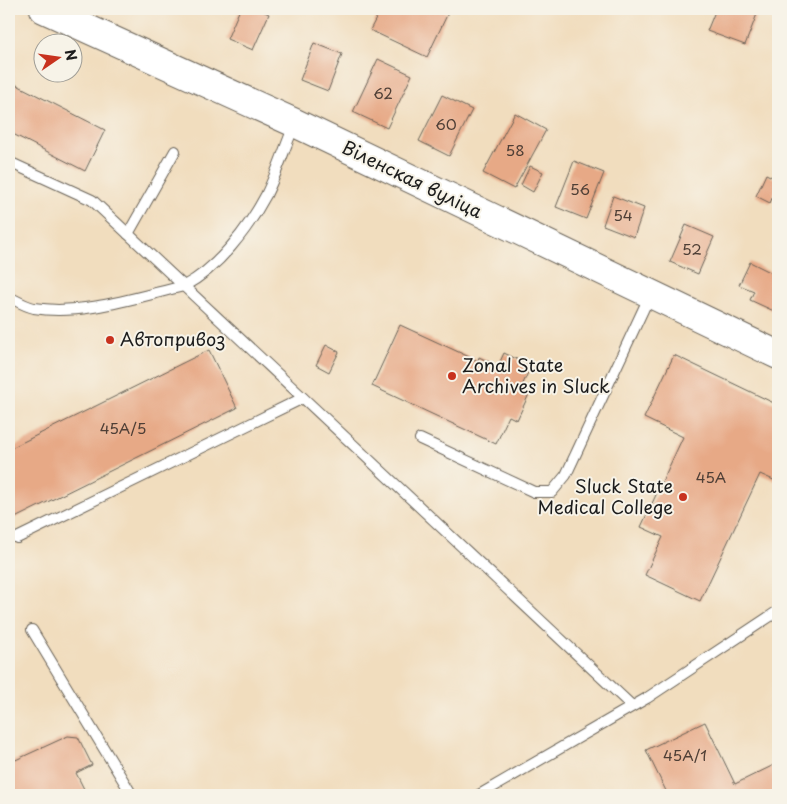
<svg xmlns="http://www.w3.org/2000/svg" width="787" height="804" font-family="'Playpen Sans',sans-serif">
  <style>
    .building { fill: #e7a986 }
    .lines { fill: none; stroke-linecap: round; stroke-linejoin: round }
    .lane-casing { stroke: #676055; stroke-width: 12 }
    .secondary-casing { stroke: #676055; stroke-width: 30 }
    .lane { stroke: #fff; stroke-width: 10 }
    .secondary { stroke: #fff; stroke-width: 28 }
    .poi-dot { fill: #c8321e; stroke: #f7f3e8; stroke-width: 2 }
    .labels { text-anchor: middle; stroke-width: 4; stroke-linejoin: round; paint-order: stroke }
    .number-label { font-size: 15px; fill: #4f3f36 }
    .street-label { font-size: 18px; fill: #1c1c1c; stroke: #f7f3e8 }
    .poi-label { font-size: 18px; fill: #1c1c1c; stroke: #f7f3e8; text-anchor: start }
  </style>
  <rect width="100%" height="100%" fill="#f7f3e8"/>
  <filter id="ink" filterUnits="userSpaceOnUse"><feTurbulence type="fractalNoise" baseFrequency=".02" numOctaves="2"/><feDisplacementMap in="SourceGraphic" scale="10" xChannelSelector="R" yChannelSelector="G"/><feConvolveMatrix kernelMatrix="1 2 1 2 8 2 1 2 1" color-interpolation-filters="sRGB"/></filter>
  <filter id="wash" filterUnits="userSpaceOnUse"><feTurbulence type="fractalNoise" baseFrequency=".0096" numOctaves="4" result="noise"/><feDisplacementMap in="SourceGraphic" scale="20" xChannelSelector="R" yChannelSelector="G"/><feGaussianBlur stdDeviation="1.12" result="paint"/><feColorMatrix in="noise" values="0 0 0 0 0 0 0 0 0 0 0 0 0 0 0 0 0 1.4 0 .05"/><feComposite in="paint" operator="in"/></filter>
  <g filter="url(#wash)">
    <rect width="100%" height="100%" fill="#f1ddbe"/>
    <g id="blocks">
      <g class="building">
        <path d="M240,9H258L269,14L253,50L227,39Z"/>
        <path d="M381,9H439L448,13L427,57L370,30Z"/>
        <path d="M716,9H742L757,14L745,45L707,31Z"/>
        <path d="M314,43L342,54L328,91L300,80Z"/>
        <path d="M378,59L412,75L387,128L353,112Z"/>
        <path d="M9,81L105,130L85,171L9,132Z"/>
        <path d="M442,95L472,110L449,156L419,141Z"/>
        <path d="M515,113L546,130L514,189L483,173Z"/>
        <path d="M574,161L604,173L586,219L556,207Z"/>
        <path d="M530,166L543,172L533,192L521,185Z"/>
        <path d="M766,174L778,180V185L770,203L756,196Z"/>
        <path d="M613,196L644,208L634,237L603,225Z"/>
        <path d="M686,225L714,237L698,274L670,262Z"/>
        <path d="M750,262L778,276V307L776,312L750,300L754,291L739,285Z"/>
        <path d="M400,325L478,361L479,357L498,366L504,353L531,366L521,388L530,392L517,420L509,416L496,444L372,386Z"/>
        <path d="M326,345L339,352L329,372L316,365Z"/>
        <path d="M209,350L237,408L9,521V449Z"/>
        <path d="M674,355L778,405V482L760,474L700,601L645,575L663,537L641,527L683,437L644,418Z"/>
        <path d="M705,722L735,784L778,763V795H668L646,750Z"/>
        <path d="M68,736L78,737L92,765L76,773L87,795H10L9,792V763Z"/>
      </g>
    </g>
  </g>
  <g filter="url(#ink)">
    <use href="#blocks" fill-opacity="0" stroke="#676055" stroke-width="1"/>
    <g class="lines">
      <g class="lane-casing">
        <g id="lane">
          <path d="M9,162L92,200L632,706"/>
          <path d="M128,234L175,151"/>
          <path d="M9,297C17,301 25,306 34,308C82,316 137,297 184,286C218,268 248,229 266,195C277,173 285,147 295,123"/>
          <path d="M420,439L534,492H552L566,475L650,295"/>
          <path d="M17,538L303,398"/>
          <path d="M32,630L132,795"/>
          <path d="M479,795L647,698L778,611"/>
        </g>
      </g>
      <g class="secondary-casing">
        <path id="secondary" d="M44,9L295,123L778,355"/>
      </g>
      <use href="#lane" class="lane"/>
      <use href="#secondary" class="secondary"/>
    </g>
  </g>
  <g class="poi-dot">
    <circle cx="110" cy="340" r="5"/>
    <circle cx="452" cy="376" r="5"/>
    <circle cx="683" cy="497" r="5"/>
  </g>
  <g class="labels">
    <g class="number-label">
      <text x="383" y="99">62</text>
      <text x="446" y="130">60</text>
      <text x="515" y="156">58</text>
      <text x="580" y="195">56</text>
      <text x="623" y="221">54</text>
      <text x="692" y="255">52</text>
      <text x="123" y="434">45А/5</text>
      <text x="711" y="483">45А</text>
      <text x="685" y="761">45А/1</text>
    </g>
    <g class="street-label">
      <text transform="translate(412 180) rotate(26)" y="6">Віленская вуліца</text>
    </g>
    <g class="poi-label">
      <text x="120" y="346">Автопривоз</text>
      <text x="462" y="372">Zonal State<tspan x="462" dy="21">Archives in Sluck</tspan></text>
      <text x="673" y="493" text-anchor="end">Sluck State<tspan x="673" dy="21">Medical College</tspan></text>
    </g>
  </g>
  <rect width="787" height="804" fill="none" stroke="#f7f3e8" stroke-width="30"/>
  <g transform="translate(58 58) rotate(77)"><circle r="24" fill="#f7f3e8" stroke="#9f9d96"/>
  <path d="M0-4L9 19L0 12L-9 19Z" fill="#c8321e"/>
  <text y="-8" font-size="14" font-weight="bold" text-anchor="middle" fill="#1c1c1c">N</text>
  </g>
</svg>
